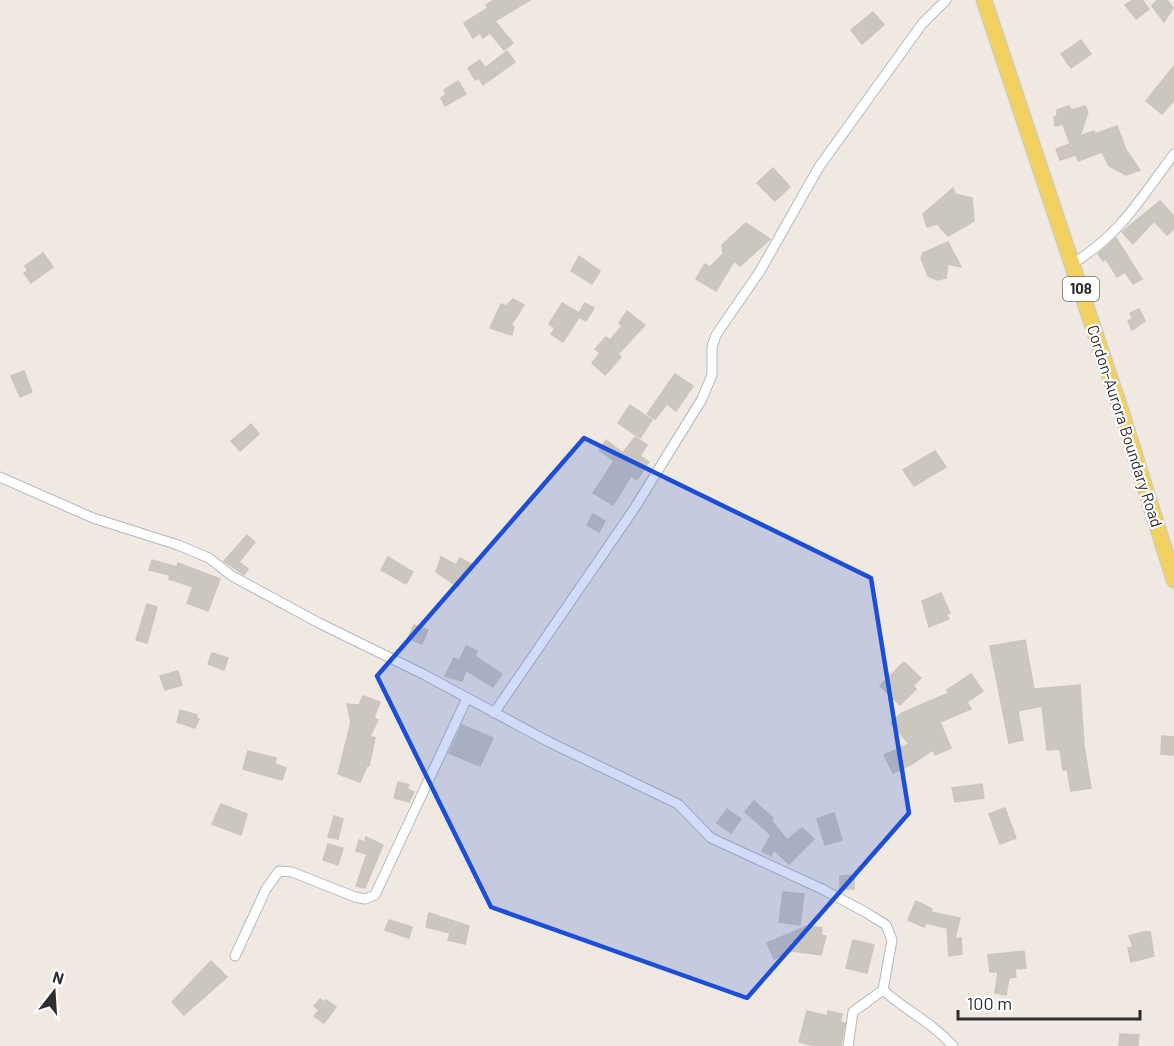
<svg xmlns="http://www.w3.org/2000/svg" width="1174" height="1046" font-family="Barlow,sans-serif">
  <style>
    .building { fill: #cbc7bf; stroke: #cbc5ba; stroke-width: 1.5 }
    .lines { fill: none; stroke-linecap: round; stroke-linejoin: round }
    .minor-casing { stroke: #b4b7c1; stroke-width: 11 }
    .primary-casing { stroke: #c9c9c9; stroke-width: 17 }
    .minor { stroke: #fff; stroke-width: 9 }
    .primary { stroke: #f2d163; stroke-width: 15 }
    .marked { fill: #1d4ed8; fill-opacity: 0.2; stroke: #1d4ed8; stroke-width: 4.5; stroke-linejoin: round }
    .labels { text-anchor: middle; stroke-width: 4.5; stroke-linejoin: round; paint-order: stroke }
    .shield { fill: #fff; stroke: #6d6d6d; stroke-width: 1.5 }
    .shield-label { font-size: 15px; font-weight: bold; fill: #2e2e2e }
    .street-label { font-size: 16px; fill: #2e2e2e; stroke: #fff }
  </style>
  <rect width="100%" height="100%" fill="#efe9e1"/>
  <g class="building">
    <path d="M494,0H530L495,21L513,43L504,50L490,33L483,38L480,33L473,38L464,23L488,8L486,5Z"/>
    <path d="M1133,0H1142L1149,9L1136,19L1125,5Z"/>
    <path d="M1157,0H1167L1173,8L1164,22L1152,6Z"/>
    <path d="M873,12L884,25L862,44L851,30Z"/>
    <path d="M1081,40L1091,54L1071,68L1061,54Z"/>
    <path d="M507,51L515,62L483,85L479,78L475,80L468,68L480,60L485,68Z"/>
    <path d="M1174,66V100L1162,114L1146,101Z"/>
    <path d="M458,81L466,94L445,106L441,98L446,94L444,90Z"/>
    <path d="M1069,106L1072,110L1085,106L1088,112L1080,136L1094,131L1095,134L1117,126L1126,150L1140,170L1126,175L1109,166L1102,152L1078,161L1076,155L1060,160L1056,149L1070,144L1063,124L1055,126L1054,117L1057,115V110Z"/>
    <path d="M773,168L790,187L775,201L757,183Z"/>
    <path d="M953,188L955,194L972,198L974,221L948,236L937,224L927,227L923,214Z"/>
    <path d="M1160,201L1174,216V229L1167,235L1154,221L1133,244L1122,232Z"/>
    <path d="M746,223L770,239L740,266L734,261L716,291L696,279L705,264L710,267L723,254L722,245Z"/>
    <path d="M1116,238L1142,279L1133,284L1125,272L1117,277L1106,259L1103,261L1098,254Z"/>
    <path d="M948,242L961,267L948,264L946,278L937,280L928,276L921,258L923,253Z"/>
    <path d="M43,253L53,267L31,283L24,273L28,271L25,266Z"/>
    <path d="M579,256L600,271L592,284L571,271Z"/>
    <path d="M513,299L524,305L511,325L514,327L512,335L490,328L501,304L506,306Z"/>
    <path d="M562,303L579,313L585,303L594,308L586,321L579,317L563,342L551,334L555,328L549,324Z"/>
    <path d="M1139,309L1145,321L1132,330L1128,321L1133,319L1130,313Z"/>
    <path d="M627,311L645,325L618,354L621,357L605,375L592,363L600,353L595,349L606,337L610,340L622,326L619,323Z"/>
    <path d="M24,371L32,392L20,397L11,376Z"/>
    <path d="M675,374L693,386L676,411L667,404L655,419L647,414Z"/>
    <path d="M630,405L652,420L640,438L618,423Z"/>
    <path d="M251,424L259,434L240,451L231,441Z"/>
    <path d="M635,437L647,445L640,456L649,462L637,480L631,476L613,505L593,493L614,461L599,450L606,440L623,453Z"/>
    <path d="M935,451L946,467L914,486L903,470Z"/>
    <path d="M593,514L605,521L599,532L587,525Z"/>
    <path d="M247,535L255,542L239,562L248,569L244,575L224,561Z"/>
    <path d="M388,557L413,572L406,584L381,570Z"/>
    <path d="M441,557L456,565L460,558L471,564L458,587L436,572Z"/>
    <path d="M152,560L177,567L178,563L220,579L208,611L187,603L193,587L169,579L170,575L149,570Z"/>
    <path d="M941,593L950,613L946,614L949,619L929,627L922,601Z"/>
    <path d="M147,604L157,607L147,643L136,640Z"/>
    <path d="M414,625L428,630L422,644L408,638Z"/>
    <path d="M1025,640L1034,689L1080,685L1084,746L1091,788L1071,791L1067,769L1063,770L1060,749L1047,750L1042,706L1018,711L1023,740L1009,743L990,646Z"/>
    <path d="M466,646L477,651L475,656L502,674L493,687L466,670L462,681L445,676L454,658L459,661Z"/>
    <path d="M212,653L228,658L224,670L208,664Z"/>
    <path d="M904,662L921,678L913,686L916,689L900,705L880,686Z"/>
    <path d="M178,671L182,685L165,690L160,676Z"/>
    <path d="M971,674L983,691L967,702L971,709L940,722L951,748L935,755L933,750L912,764L893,773L884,755L909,744L891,723L902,713L949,693L947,690Z"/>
    <path d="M363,696L380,702L374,718L378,720L370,736L375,738L369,766H367L360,782L338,774L351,722L347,704L359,705Z"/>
    <path d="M180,710L197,715L196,718L199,719L195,728L177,722Z"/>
    <path d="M462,725L493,738L480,766L449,753Z"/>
    <path d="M1162,736L1174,737V755L1161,754Z"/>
    <path d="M248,751L276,758L275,764L286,768L282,780L243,769Z"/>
    <path d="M398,782L409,785L407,789L414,792L409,802L394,798Z"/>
    <path d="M982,784L984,798L955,802L952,788Z"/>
    <path d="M754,801L773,818L771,820L787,840L802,828L814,839L789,864L774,850L771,856L762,851L771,835L745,812Z"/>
    <path d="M221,804L247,814L241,835L212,824Z"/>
    <path d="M1005,808L1016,838L1000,844L989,814Z"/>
    <path d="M727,809L741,819L731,833L717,823Z"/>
    <path d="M834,813L842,840L825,845L817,819Z"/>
    <path d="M334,816L343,819L338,839L328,837Z"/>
    <path d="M366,837L383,845L365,888L356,886L367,854L356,851L359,840L365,842Z"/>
    <path d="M328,844L343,848L338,865L323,860Z"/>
    <path d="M854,875V889H840V876Z"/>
    <path d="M783,892L804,894L800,925L779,922Z"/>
    <path d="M916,901L932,909L931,912L960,918L955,939L961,938L962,954L949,956L947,928L926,923L924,927L908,920Z"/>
    <path d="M429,913L469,926L465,944L448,940L450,933L426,927Z"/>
    <path d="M389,920L412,927L409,938L385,930Z"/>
    <path d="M807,926L822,928L821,935L826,936L821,955L792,951L774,959L767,943Z"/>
    <path d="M1143,932H1150L1154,956L1131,962L1128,948L1133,947L1129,936Z"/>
    <path d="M853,940L874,945L867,973L846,968Z"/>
    <path d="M1024,951L1026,968L1015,969L1016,977L1009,978L1006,995L995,993L998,972H990L988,955Z"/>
    <path d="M211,961L227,977L184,1015L172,1002Z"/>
    <path d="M320,999L324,1002L326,1000L336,1007L324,1023L314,1016L319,1010L314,1006Z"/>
    <path d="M807,1011L827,1016L828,1011L842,1014L840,1022L845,1023L841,1046H816L799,1042Z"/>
    <path d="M1120,1034L1139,1035L1138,1046H1119Z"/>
  </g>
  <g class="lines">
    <g class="minor-casing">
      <g id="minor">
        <path d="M1072,264C1122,233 1139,200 1174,154"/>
        <path d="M0,477L93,518L178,545L209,558L232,576L319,623L423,674L551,743L678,804L711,838L822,889L867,913L886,925L892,940L883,990L853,1012L848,1046"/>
        <path d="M494,713L634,509L702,399L712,375V347L716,335L760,271L819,167L922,24L946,0"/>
        <path d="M235,956L266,889L279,871L292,872L355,897L365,899L375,895L467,698"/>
        <path d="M883,990C906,1011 932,1022 953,1046"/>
      </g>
    </g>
    <g class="primary-casing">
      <path id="primary" d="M984,0L1122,414L1174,580"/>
    </g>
    <use href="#minor" class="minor"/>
    <use href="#primary" class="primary"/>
  </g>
  <path class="marked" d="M584,438L871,578L909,813L747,998L491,907L377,676Z"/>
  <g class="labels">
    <rect class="shield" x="1063" y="277" width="36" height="24" rx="4.5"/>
    <g class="shield-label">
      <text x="1081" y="294">108</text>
    </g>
    <g class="street-label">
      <text transform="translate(1125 426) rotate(72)" y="6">Cordon-Aurora Boundary Road</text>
    </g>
  </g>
  <g transform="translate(54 992) rotate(17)" stroke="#ffffff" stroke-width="4.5" paint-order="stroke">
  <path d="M0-4.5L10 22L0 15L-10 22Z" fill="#2e2e2e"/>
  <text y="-9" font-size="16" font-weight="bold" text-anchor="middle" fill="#2e2e2e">N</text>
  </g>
  <path d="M958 1010v9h182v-9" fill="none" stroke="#2e2e2e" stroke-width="3"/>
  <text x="967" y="1010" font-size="18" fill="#2e2e2e" stroke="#ffffff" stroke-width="4.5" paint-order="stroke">100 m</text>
</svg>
